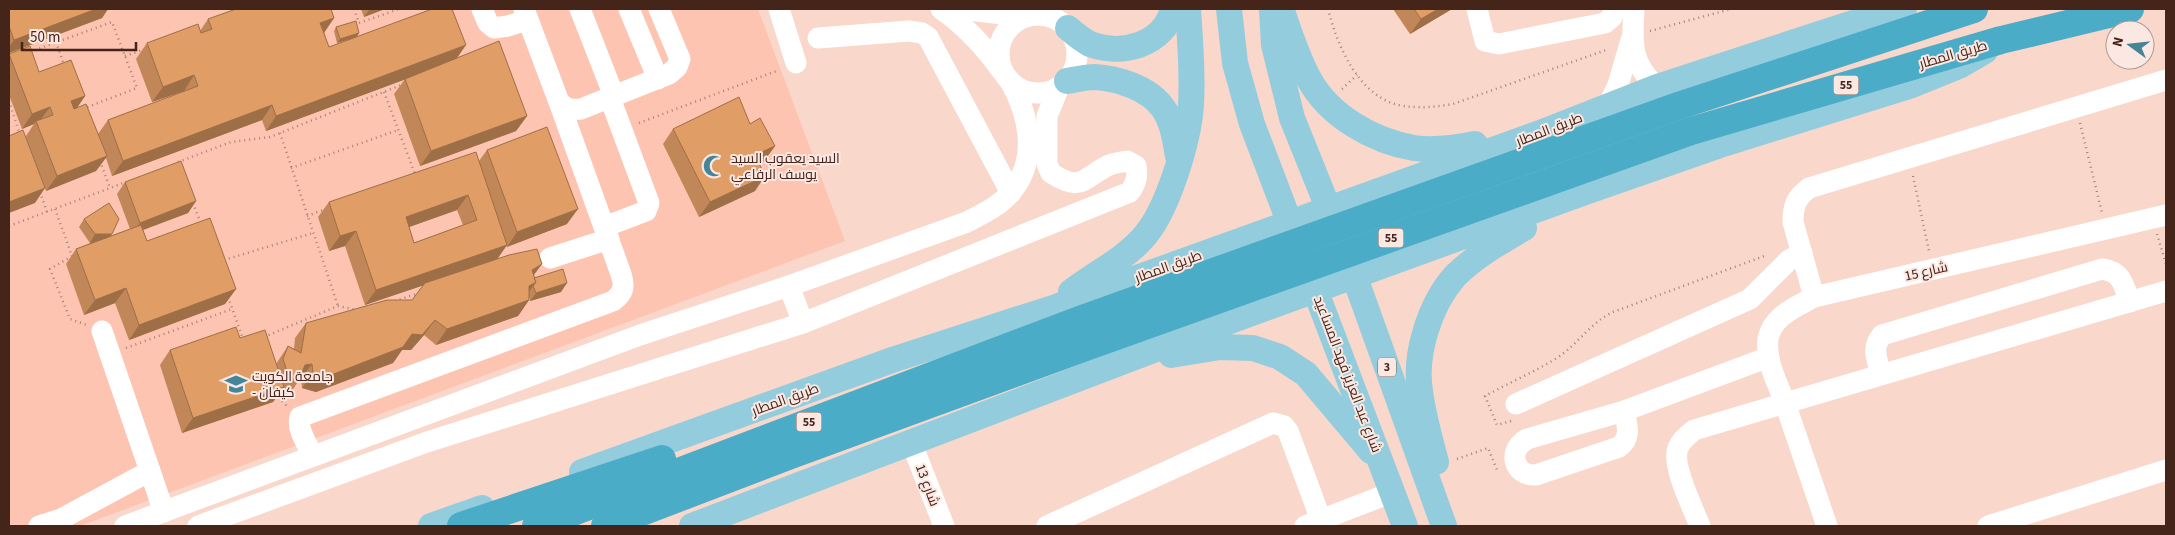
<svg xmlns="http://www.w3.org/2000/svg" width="2175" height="535" font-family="'Source Sans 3',Cairo,sans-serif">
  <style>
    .built { fill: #fdc4b1 }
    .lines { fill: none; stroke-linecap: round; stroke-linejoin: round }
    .path { stroke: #a58378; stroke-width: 2.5; stroke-dasharray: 1 4; stroke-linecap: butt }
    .minor { stroke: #fff; stroke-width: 21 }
    .major { stroke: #93cddd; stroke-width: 26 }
    .highway { stroke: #4bacc7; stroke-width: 28 }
    .wall { fill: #c28758; fill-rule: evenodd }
    .shaded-wall { fill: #9e6e47 }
    .building { fill: #e19d66; stroke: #9e6e47; fill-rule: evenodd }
    .labels { text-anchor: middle; stroke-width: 4; stroke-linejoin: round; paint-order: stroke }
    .shield { fill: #fbe8e2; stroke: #7c5f55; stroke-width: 1 }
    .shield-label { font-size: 12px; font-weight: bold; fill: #452419 }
    .street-label { font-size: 14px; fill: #452419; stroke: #fbe8e2 }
    .poi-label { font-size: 14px; fill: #452419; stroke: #fbe8e2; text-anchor: start }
  </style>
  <rect width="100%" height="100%" fill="#fad7cb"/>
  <path class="built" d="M9,9H758L845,241L80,526H9Z"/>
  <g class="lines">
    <g class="path">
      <path d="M354,9L359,23L399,9"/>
      <path d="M1328,9C1337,45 1358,95 1398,105C1417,109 1434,107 1453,104L1609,49"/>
      <path d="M1650,31L1731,9"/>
      <path d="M56,42L64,65"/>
      <path d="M30,52L112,22L137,88L85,108"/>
      <path d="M125,56L145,49"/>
      <path d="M1342,89L1357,75"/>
      <path d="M384,92L415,174"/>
      <path d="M9,101L20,135"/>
      <path d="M639,123L779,70"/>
      <path d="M2080,123L2102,213"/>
      <path d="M280,133L338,306"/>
      <path d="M100,161L110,188"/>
      <path d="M178,162L231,142L270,137L401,85"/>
      <path d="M291,168L398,130"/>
      <path d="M1913,176L1929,251"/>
      <path d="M40,192L47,212"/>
      <path d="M193,203L201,224"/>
      <path d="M55,209L72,256L50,269L70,319L87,325"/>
      <path d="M307,216L326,209"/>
      <path d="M9,226L126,182"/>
      <path d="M2157,234L2166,264"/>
      <path d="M224,260L313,233"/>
      <path d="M228,297L243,339"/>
      <path d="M395,301L419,293"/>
      <path d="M264,337L338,306L357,310"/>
      <path d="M126,348L232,309"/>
      <path d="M275,394L287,406"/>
      <path d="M1511,421L1497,425L1485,396C1509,383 1534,372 1557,358C1578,344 1590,323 1613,312L1767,255"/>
      <path d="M1457,459L1488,448L1497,470L1500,469"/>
    </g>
    <g class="minor">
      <path d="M482,9L488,23L494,28L508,26L527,20"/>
      <path d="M524,9L559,102C566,109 571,110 581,109L669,74L677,67L680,59L659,9"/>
      <path d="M580,9L614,96"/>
      <path d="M629,9L658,79"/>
      <path d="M779,9L796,63"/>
      <path d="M941,9C966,26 984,46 1002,71"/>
      <path d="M961,9L1026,17"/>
      <path d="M1477,9L1485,41L1499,44L1605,23L1612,17L1615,9"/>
      <path d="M1634,9C1632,42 1630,63 1657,87"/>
      <circle cx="1038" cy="54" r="39"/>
      <path d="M818,38L909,31L922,33L928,37L1011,193"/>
      <path d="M1608,106L1618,85L1631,40"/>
      <path d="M604,227L646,211L649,203L610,98"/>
      <path d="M550,258L609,239"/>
      <path d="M789,286L803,323"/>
      <path d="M1814,297L1793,222C1793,205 1796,198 1809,188L2166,80"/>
      <path d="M102,331L164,512"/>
      <path d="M1881,374C1877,359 1871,348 1882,335L2102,269C2123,272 2123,285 2130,302"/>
      <path d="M1516,404L1750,299L1789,260L1802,253"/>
      <path d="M1624,411C1627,425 1632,437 1619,447L1536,475C1513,476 1507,450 1527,439L1624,411L1769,357"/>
      <path d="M912,444L944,526"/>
      <path d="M313,456C308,445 296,429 300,417L613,301C624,293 625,286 621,274L559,102"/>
      <path d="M39,526L61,519L150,471"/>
      <path d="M125,526L640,335L789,286L967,222C982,214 1000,206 1011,192C1039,159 1029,115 1010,81"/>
      <path d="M198,526L427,442L803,323L1130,192C1136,183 1138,177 1136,166L1127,161C1121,162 1113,163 1107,166C1081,180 1081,192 1051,173L1047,164V116L1059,87"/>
      <path d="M1047,526L1273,423L1284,426L1288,431L1321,520"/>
      <path d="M1305,526L1393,492"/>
      <path d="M1700,526C1693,508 1671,465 1678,448C1681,440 1687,436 1694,430L2166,291"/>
      <path d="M1827,526C1813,486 1800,446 1786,406C1779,385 1765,363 1768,339C1772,316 1796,307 1814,297L2166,215"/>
      <path d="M1988,526L2166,470"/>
    </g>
    <g class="major">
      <path d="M1229,9L1235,63L1252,124L1405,526"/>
      <path d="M1272,9L1274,45L1292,118L1335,225"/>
      <path d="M1282,11C1290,34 1297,57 1309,79C1329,116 1373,141 1414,148C1434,151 1455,148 1475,144"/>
      <path d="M1068,28C1075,34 1082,40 1090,44C1122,56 1164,45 1173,9"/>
      <path d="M1067,81C1075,80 1085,77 1094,77C1117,78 1149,88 1163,108C1173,122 1175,140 1178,156"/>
      <path d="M1349,261L1444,526"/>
      <path d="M1071,292C1094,274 1122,261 1142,239C1167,213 1189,140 1191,104C1193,73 1190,40 1188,9"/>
      <path d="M1171,355L1220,347L1253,348L1280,357L1306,374L1371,451"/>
      <path d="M1436,462C1430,439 1423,415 1420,391C1414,354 1430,304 1455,276C1475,256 1500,242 1524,228"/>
      <path d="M582,472L895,359L1056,307L1540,133L1657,87L1887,12L1904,9"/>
      <path d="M431,526L482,508"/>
      <path d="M692,526L1216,326L1588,191L1726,143L1912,85L1959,66L1985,51"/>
    </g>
    <g class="highway">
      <path d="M461,526L662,459"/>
      <path d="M536,526L1082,319L1681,105L1974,9"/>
      <path d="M605,526L791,455L1091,345L1691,131L2001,40L2130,9"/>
    </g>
  </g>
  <g class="wall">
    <path d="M9,9H108L102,18L9,53Z"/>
    <path d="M361,9H385L364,17Z"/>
    <path d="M1393,9H1452L1410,34Z"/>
    <path d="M334,18L324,32L329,47L351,39L337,43L334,31L336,27L359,33L357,37L457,58L527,116L516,131L420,166L394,94L405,79L266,131L262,120L112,176L106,158L96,171L46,191L26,138L35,203L26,136L34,124L22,129L9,95V54L39,72L85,96L77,107L98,134L108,120L184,92V91L152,102L136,59L147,43L200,31L208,19Z"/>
    <path d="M750,124L775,146L764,161L759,163L755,191L699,217L663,144L673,129Z"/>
    <path d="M487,150L567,224L507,247L506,246L497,259L534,276V278L561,292L530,301L529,297V300L518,316L436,345L424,335L411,350H402L393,363L316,392L302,388L301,379L299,380L288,397L281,391L273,402L182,433L160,365L170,350L240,338L276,364L288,346L294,349L295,338L306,323L412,300L423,285L365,305L345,246L329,251L318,217L329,202L479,161ZM457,210L463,225L414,243L409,227Z"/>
    <path d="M125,182L196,201L188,213L143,230L147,241L236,289L225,304L129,340L115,303L84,315L66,264L76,249L93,242L90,243L79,227L84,219L110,236L130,229L117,194Z"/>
  </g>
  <g class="shaded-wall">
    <path d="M96,9H108L102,18L9,53V47L14,40Z"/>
    <path d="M370,9H385L364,17Z"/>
    <path d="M1438,9H1452L1410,34L1421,19Z"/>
    <path d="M334,18L324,33L320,23Z"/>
    <path d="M359,33L356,37L337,43L340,39Z"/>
    <path d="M466,45L455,61L266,131L276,116Z"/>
    <path d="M194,75L184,91L152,102L163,87Z"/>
    <path d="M85,96L75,111L71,101Z"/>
    <path d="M272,105L262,120L112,176L123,161Z"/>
    <path d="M50,107L39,122L36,121L34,124L22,129L32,114Z"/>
    <path d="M527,116L516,131L420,166L431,151Z"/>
    <path d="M775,146L764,161L745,170L755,155Z"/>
    <path d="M107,156L96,171L46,191L57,176Z"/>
    <path d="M765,176L755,191L699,217L710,202Z"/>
    <path d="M45,188L35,203L9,213V202Z"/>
    <path d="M468,195L457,210L395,232L406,217Z"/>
    <path d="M196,201L188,213L132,234L140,223Z"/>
    <path d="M578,209L567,224L507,247L517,232Z"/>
    <path d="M356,231L345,246L329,251L340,236Z"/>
    <path d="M95,234H112L106,242L90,243Z"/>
    <path d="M507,245L496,261L365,305L376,290Z"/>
    <path d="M542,264L531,279L532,270Z"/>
    <path d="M536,282L525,297L529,286Z"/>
    <path d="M567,283L561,292L530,301L536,293Z"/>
    <path d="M126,288L115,303L84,315L95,300Z"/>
    <path d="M236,289L225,304L129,340L139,325Z"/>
    <path d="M529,300L518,316L436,345L447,329Z"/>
    <path d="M435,320L424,335L411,350H402L393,363L316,392L302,388L313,373L412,334Z"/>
    <path d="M312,364L301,379L296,380L305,365Z"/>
    <path d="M284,387L273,402L182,433L193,418Z"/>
  </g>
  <g class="building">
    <path d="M9,9H96L14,40L9,26Z"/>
    <path d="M236,9H331L334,18L320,23L329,47L432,9H452L466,45L276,116L272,105L123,161L108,120L198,86L194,75L163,87L147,43L198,24L201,33L212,29L208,19Z"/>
    <path d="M1414,9H1438L1421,19Z"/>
    <path d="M356,21L359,33L340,39L336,27Z"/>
    <path d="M499,41L527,116L431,151L405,79Z"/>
    <path d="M30,46L39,72L71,60L85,96L71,101L74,109L86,104L107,156L57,176L36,121L53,115L50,107L32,114L9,54Z"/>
    <path d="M739,97L750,124L760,118L775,146L755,155L765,176L710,202L673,129Z"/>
    <path d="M547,127L578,209L517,232L487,150Z"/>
    <path d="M23,130L45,188L9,202V136Z"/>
    <path d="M476,152L507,245L376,290L356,231L340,236L329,202ZM468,195L477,220L414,243L406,217Z"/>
    <path d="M181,161L196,201L140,223L125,182Z"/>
    <path d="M109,203L119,219L112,234H95L84,219Z"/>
    <path d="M210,218L236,289L139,325L126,288L95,300L76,249L141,225L147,241Z"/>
    <path d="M537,249L542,264L532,270L536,282L529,286V300L447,329L435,320L422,335L412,334L403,347L326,377L313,373L312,364L305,365L298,382L288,374L283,359L288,346L301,353L306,323L387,300H412L425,283L509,255Z"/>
    <path d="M563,269L567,283L536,293L533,286L536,282L534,278Z"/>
    <path d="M236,327L240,338L265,330L284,387L193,418L170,350Z"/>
  </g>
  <defs>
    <g id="mosque-bare" transform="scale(1.725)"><path d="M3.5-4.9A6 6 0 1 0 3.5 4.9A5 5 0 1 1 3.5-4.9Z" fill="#448598" stroke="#fbe8e2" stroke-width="2.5" paint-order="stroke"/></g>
    <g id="university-bare" transform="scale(1.725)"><path d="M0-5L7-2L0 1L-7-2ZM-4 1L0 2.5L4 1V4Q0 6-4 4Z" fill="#448598" stroke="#fbe8e2" stroke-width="2.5" paint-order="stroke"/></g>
  </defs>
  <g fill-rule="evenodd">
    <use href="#mosque-bare" x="714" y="166"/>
    <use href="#university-bare" x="236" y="384"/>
  </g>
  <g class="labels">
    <g class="shield">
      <rect x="1833.5" y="75.5" width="25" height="19" rx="4"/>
      <rect x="1378.5" y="228.5" width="25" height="19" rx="4"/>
      <rect x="1378" y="357.5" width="18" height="19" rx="4"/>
      <rect x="796.5" y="412.5" width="25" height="19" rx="4"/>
    </g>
    <g class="shield-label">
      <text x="1846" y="89">55</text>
      <text x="1391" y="242">55</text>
      <text x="1387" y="371">3</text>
      <text x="809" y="426">55</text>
    </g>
    <g class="street-label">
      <text transform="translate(1953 54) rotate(-16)" y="5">طريق المطار</text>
      <text transform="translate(1549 129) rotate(-21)" y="5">طريق المطار</text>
      <text transform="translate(1168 266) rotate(-20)" y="5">طريق المطار</text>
      <text transform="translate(1926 271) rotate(-13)" y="5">شارع 15</text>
      <text transform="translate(1348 374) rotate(69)" y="5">شارع عبد العزيز فهد المساعيد</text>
      <text transform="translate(785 399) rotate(-20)" y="5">طريق المطار</text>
      <text transform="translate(928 485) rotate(69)" y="5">شارع 13</text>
    </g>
    <g class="poi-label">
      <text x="731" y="163">السيد يعقوب السيد<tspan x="731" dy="16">يوسف الرفاعي</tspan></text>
      <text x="252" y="381">جامعة الكويت<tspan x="252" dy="16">- كيفان</tspan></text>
    </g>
  </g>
  <rect width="2175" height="535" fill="none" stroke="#452419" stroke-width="20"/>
  <g transform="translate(2130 45) rotate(285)"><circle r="24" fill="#fbe8e2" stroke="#b29a92"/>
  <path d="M0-4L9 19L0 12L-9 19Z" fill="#448598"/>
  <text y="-8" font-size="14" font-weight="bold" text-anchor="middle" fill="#452419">N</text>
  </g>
  <path d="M22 42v8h114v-8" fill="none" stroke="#452419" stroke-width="2.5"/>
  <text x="30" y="42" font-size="15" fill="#452419" stroke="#fbe8e2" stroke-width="4" paint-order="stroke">50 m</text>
</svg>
